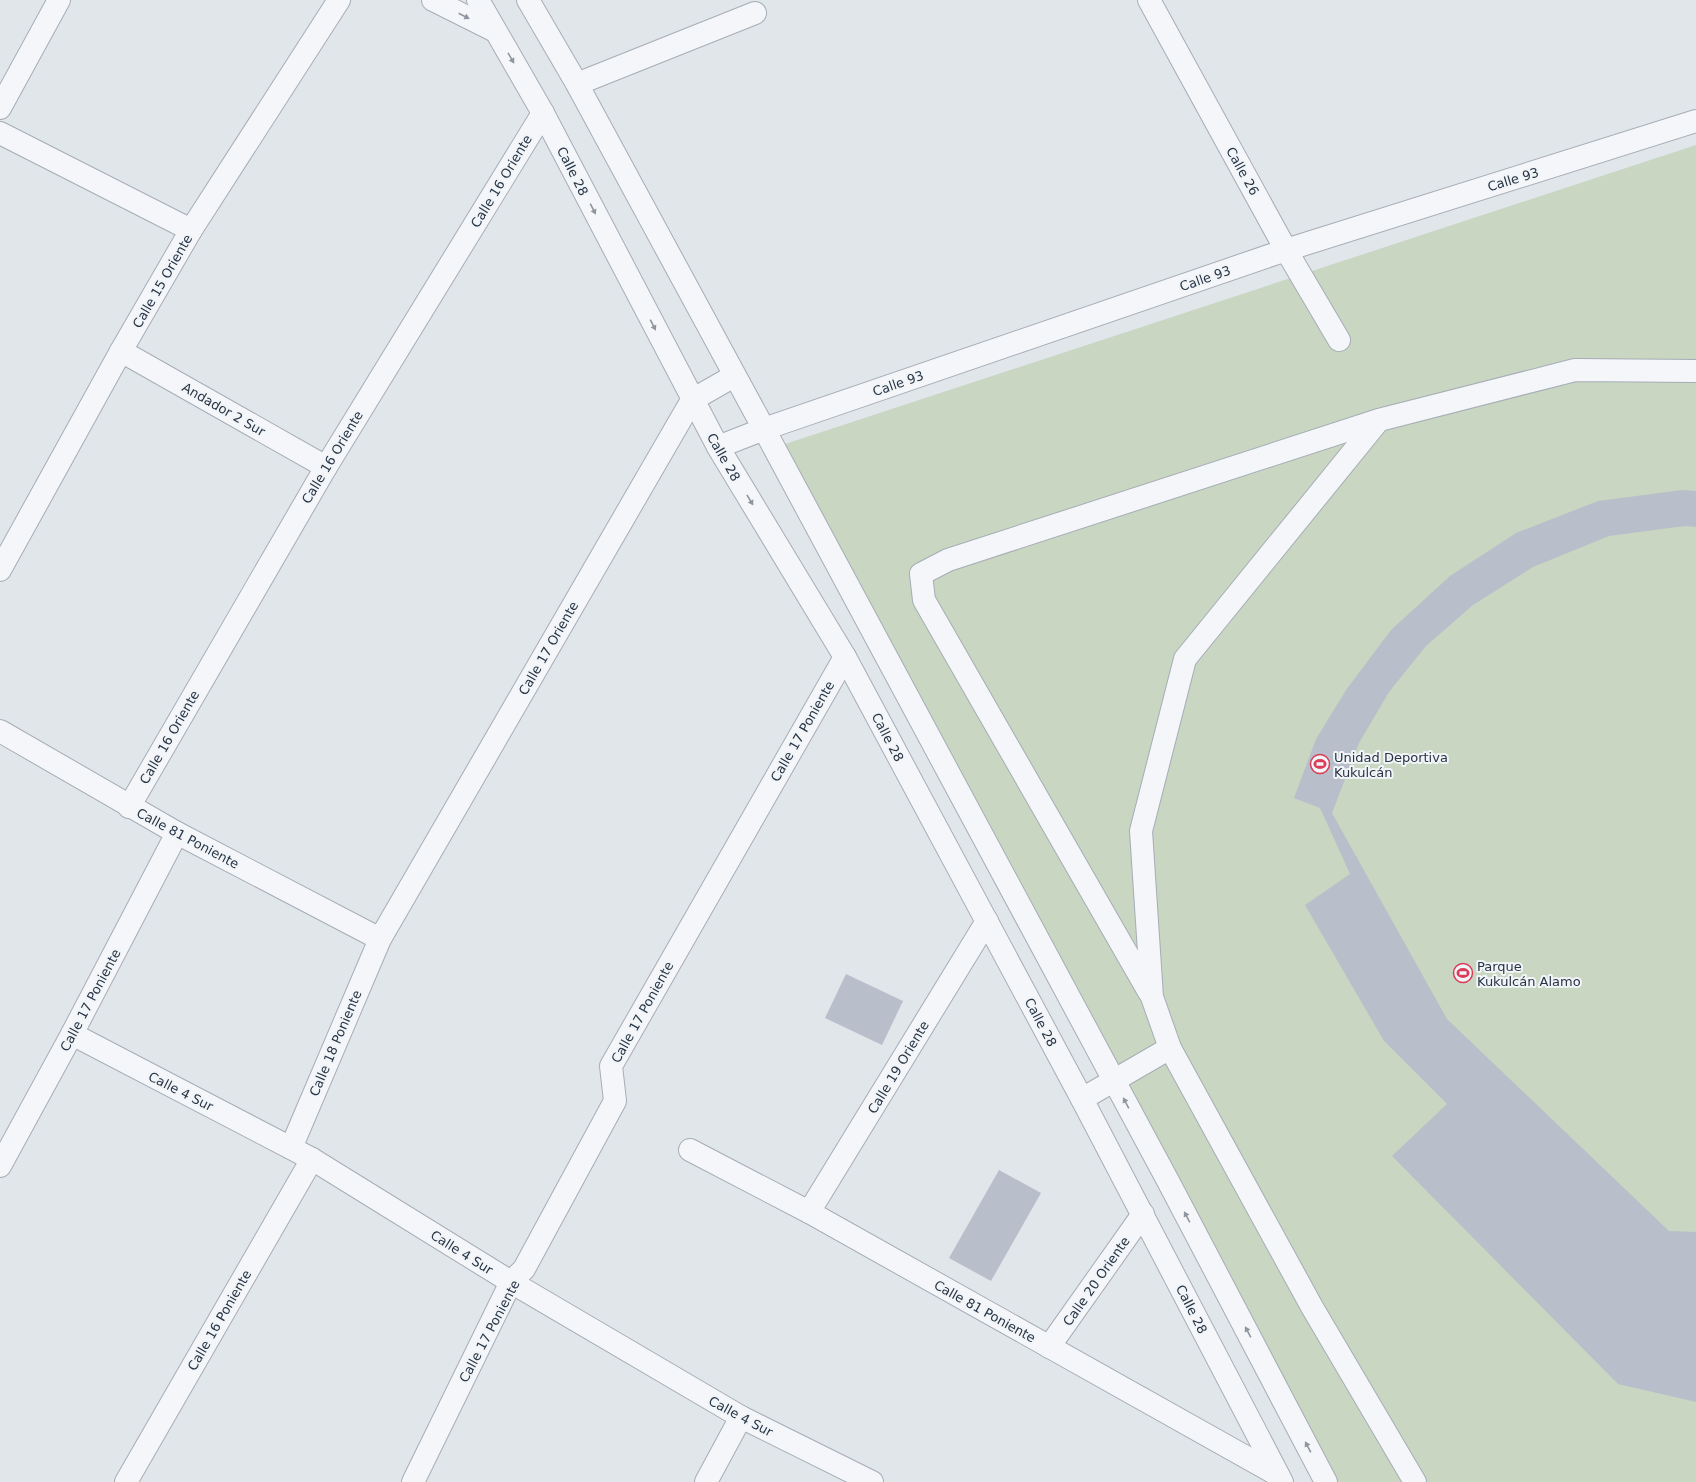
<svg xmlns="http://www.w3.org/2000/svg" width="1696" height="1482" font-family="'DejaVu Sans',sans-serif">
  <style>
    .green { fill: #c8d6c2 }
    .building { fill: #b8bfca }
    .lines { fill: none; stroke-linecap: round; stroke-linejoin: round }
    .minor-casing { stroke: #a6adb6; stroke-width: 24 }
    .minor { stroke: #f5f6f9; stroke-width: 22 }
    .oneway { fill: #8e959f }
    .labels { text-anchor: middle; stroke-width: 4; stroke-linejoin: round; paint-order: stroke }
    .street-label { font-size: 13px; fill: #283445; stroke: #f1f5f8 }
    .poi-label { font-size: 13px; fill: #283445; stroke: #f1f5f8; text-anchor: start }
  </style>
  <rect width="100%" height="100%" fill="#e1e6eb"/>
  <path class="green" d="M1696,145V1482H1327L773,448Z"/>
  <g class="building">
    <path d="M1682,490L1696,491V527L1685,526L1609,536L1533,567L1473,605L1426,646L1389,692L1359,743L1332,813L1447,1019L1669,1231L1696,1232V1402L1618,1384L1392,1156L1447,1104L1384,1041L1305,905L1350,874L1320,808L1294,798L1316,739L1346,690L1391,630L1450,576L1516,533L1598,501Z"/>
    <path d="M846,974L903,1001L882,1045L825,1018Z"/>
    <path d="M999,1170L1041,1193L991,1281L949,1258Z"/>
  </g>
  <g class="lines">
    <g class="minor-casing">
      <g id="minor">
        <path d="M433,0L495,31"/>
        <path d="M478,0L543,113L718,447L845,657L1082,1099L1282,1482"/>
        <path d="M528,0L577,84L764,429L1168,1181L1326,1482"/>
        <path d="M1149,0L1286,250L1339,340"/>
        <path d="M577,84L755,13"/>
        <path d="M0,108L59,0"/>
        <path d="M0,133L191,230"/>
        <path d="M121,351L326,467"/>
        <path d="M718,447L764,429L1286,250L1696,121"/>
        <path d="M0,570L121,351L191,230L339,0"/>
        <path d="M0,731L177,833L380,939"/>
        <path d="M129,807L326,467L543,113"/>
        <path d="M1149,992L924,600L921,574L948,560L1379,420"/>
        <path d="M72,1034L312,1159L511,1282L741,1417L872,1482"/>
        <path d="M1082,1099L1170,1048"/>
        <path d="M291,1148L380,939L692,400L734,376"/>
        <path d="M690,1150L809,1212L1278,1475"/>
        <path d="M0,1166L72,1034L177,833"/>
        <path d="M809,1212L987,921"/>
        <path d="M1049,1347L1143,1214"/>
        <path d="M126,1482L312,1159"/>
        <path d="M413,1482L511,1282L524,1269L615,1101L611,1066L845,657"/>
        <path d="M706,1482L741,1417"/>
        <path d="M1415,1482L1312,1307L1170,1048L1152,997L1141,831L1185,659L1379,420L1575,370L1696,371"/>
      </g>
    </g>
    <use href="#minor" class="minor"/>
  </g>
  <defs><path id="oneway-solid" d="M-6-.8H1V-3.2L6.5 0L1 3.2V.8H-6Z"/></defs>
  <g class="oneway">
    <use href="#oneway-solid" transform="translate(464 16) rotate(27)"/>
    <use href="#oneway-solid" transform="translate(511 58) rotate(60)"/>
    <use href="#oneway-solid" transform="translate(593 209) rotate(63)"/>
    <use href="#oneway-solid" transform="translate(653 325) rotate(63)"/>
    <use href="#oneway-solid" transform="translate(750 500) rotate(59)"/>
    <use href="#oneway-solid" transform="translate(1126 1103) rotate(-118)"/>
    <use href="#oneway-solid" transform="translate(1187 1217) rotate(-118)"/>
    <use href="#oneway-solid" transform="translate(1248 1332) rotate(-118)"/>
    <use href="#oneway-solid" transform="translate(1308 1447) rotate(-118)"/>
  </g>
  <defs>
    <g id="stadium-ring" transform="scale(1)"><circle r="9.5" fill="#f1f5f8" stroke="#db3c5a" stroke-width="1.5"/><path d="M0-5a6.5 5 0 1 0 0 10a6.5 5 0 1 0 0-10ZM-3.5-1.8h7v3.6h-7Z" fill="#db3c5a"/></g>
  </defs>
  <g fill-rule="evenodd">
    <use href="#stadium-ring" x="1320" y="764"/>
    <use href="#stadium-ring" x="1463" y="973"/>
  </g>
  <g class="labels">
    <g class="street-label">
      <text transform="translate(573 171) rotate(63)" y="5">Calle 28</text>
      <text transform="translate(1243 171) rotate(61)" y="5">Calle 26</text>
      <text transform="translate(1513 179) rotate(-17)" y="5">Calle 93</text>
      <text transform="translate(501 181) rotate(-59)" y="5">Calle 16 Oriente</text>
      <text transform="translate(1205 278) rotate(-19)" y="5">Calle 93</text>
      <text transform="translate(162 281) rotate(-60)" y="5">Calle 15 Oriente</text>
      <text transform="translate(898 383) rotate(-19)" y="5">Calle 93</text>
      <text transform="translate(224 409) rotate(30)" y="5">Andador 2 Sur</text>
      <text transform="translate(332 457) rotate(-59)" y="5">Calle 16 Oriente</text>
      <text transform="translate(724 457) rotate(60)" y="5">Calle 28</text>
      <text transform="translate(548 648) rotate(-60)" y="5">Calle 17 Oriente</text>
      <text transform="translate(802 731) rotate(-60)" y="5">Calle 17 Poniente</text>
      <text transform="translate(169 737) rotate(-60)" y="5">Calle 16 Oriente</text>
      <text transform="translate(888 737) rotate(62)" y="5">Calle 28</text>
      <text transform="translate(188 838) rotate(28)" y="5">Calle 81 Poniente</text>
      <text transform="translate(90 1000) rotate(-62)" y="5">Calle 17 Poniente</text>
      <text transform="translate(642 1012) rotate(-61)" y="5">Calle 17 Poniente</text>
      <text transform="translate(1041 1022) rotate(62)" y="5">Calle 28</text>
      <text transform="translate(335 1043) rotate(-67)" y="5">Calle 18 Poniente</text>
      <text transform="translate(898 1067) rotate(-59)" y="5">Calle 19 Oriente</text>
      <text transform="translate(181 1091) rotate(27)" y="5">Calle 4 Sur</text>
      <text transform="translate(462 1252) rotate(32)" y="5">Calle 4 Sur</text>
      <text transform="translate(1096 1281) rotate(-55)" y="5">Calle 20 Oriente</text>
      <text transform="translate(1192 1309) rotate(63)" y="5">Calle 28</text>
      <text transform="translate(985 1311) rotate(29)" y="5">Calle 81 Poniente</text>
      <text transform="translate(219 1320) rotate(-60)" y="5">Calle 16 Poniente</text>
      <text transform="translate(489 1331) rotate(-62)" y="5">Calle 17 Poniente</text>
      <text transform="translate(741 1416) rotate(28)" y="5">Calle 4 Sur</text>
    </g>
    <g class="poi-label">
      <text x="1334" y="762">Unidad Deportiva<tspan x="1334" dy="15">Kukulcán</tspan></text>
      <text x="1477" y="971">Parque<tspan x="1477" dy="15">Kukulcán Alamo</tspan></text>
    </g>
  </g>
</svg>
